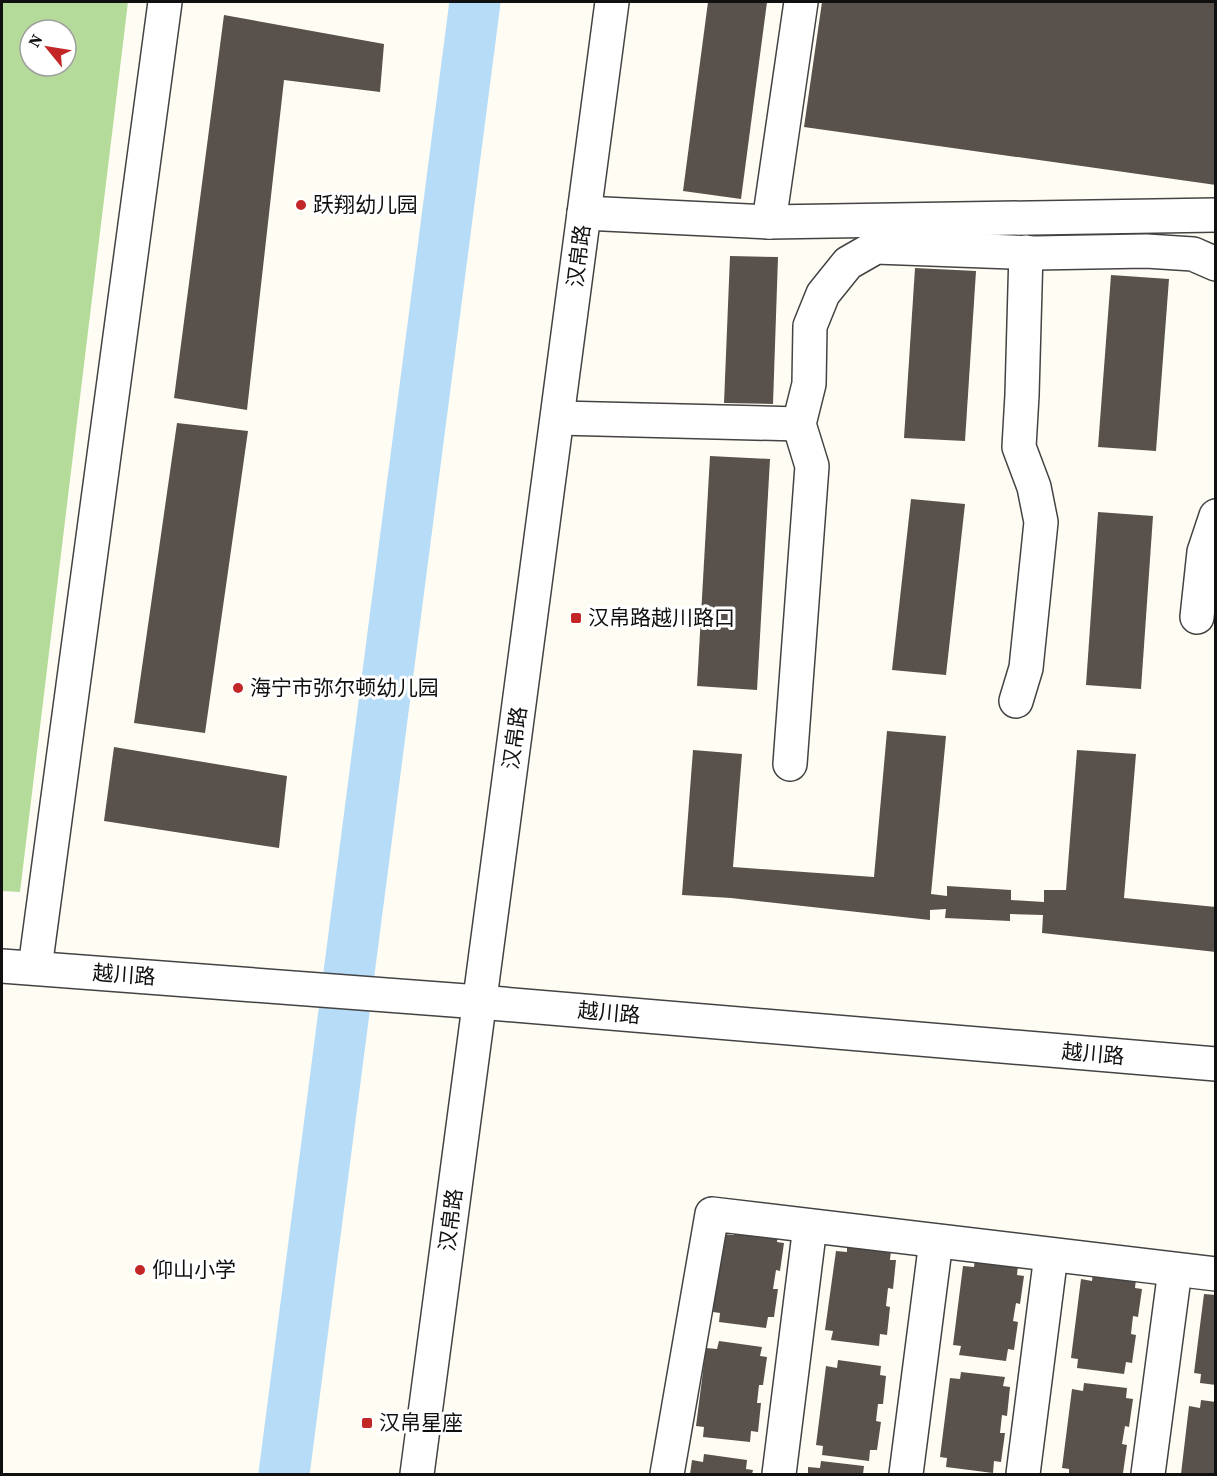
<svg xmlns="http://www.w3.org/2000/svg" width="1217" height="1476" font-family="'Source Serif 4','Noto Sans SC',serif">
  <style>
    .forest { fill: #b5db9a; fill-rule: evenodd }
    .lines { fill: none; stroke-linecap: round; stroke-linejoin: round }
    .river { stroke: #b7dcf7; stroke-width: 51 }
    .building { fill: #59514c }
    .minor-casing { stroke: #434343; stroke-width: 36 }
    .minor { stroke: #fff; stroke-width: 33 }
    .poi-dot { fill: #c22627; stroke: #fff; stroke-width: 2 }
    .labels { text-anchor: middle; stroke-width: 6; stroke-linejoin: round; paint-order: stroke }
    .poi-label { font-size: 21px; fill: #101010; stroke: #fff; text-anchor: start }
    .street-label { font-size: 21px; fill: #101010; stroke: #fff }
  </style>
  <rect width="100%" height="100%" fill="#fffdf3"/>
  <path class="forest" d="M2,2H128L20,892L2,891ZM30,30H66V66H30Z"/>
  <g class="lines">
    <path class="river" d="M284,1474L475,2"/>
  </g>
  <g class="building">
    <path d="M708,2H767L741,199L683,191Z"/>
    <path d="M822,2H1216V185L804,127Z"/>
    <path d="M224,15L384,44L380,92L284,80L247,410L174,398Z"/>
    <path d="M730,256L778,257L773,404L724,403Z"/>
    <path d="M915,268L976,271L965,441L904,438Z"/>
    <path d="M1111,275L1169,279L1156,451L1098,447Z"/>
    <path d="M177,423L248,431L205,733L134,723Z"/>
    <path d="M710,456L770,459L757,690L697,686Z"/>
    <path d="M911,499L965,504L946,675L892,670Z"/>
    <path d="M1098,512L1153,516L1141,689L1086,685Z"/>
    <path d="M887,731L946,736L931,894L947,896V886L1011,890V900L1044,902V890H1066L1077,750L1136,754L1124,898L1216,907V952L1042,933L1043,915L1010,914V921L945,918L946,909L930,910V920L731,898L682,895L693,750L742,754L733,867L874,877Z"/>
    <path d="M114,747L287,776L279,848L104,821Z"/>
    <path d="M735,1227L778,1232L777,1242L784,1243L780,1271L776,1270L773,1289H778L774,1317H768L766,1328L719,1322L720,1313L713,1312L723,1234L734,1235Z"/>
    <path d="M847,1245L891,1250L890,1260H896L893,1289L888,1288L886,1306L890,1307L887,1335L880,1334L879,1346L831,1340L833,1331L825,1330L836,1251L847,1252Z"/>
    <path d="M975,1260L1018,1265L1017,1275L1024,1276L1020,1304L1016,1303L1013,1321L1018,1322L1014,1350L1008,1349L1006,1361L959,1355L961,1346L953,1345L963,1266L974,1267Z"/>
    <path d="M1093,1273L1136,1279L1135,1288L1142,1289L1138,1317L1133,1316L1131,1334L1136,1335L1132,1363L1126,1362L1124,1374L1077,1368L1078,1359L1071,1358L1081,1279L1092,1281Z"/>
    <path d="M1204,1294L1216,1295V1385L1200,1383L1201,1374L1194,1373Z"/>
    <path d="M719,1341L762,1347L760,1356L767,1357L763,1385H759L757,1403H761L758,1432L751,1431L750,1442L703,1437L704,1427L696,1426L706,1348L717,1349Z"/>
    <path d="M838,1360L881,1366L880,1375L886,1376L883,1404H878L876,1421L881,1422L877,1450H870L869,1461L822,1455L823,1446L816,1445L826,1366L837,1368Z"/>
    <path d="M961,1372L1005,1377L1003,1386L1010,1387L1007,1416L1002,1415L1000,1433H1005L1001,1462L994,1461L993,1473L946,1467L947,1458L940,1457L950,1378L960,1379Z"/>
    <path d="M1084,1383L1127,1388L1126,1398L1133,1399L1129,1427L1125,1426L1122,1444L1127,1445L1123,1473L1069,1474V1469L1062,1468L1072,1389L1083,1391Z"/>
    <path d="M1201,1400L1216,1402V1474H1181L1189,1406L1200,1408Z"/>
    <path d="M704,1454L747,1460L746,1469L753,1470L752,1474H690L692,1460L703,1462Z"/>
    <path d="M821,1461L864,1466L863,1474H808V1467L820,1468Z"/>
  </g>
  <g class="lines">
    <g class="minor-casing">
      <g id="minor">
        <path d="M584,213L769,222L1216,215"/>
        <path d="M769,222L801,2"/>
        <path d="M559,418L799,424"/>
        <path d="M1197,617L1204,552L1216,516"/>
        <path d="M1016,701L1026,668L1041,522L1034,487L1019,447L1022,395L1026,252"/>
        <path d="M790,764L812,466L799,424L809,384L810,326L823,294L848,263L876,247L1035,253L1146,251L1193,254L1216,264"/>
        <path d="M2,966L479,1002L1216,1064"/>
        <path d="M35,968L165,2"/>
        <path d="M417,1474L612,2"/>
        <path d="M667,1474L712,1214L1216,1274"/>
        <path d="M779,1474L810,1226"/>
        <path d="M906,1474L936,1241"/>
        <path d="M1023,1474L1051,1255"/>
        <path d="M1148,1474L1175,1270"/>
      </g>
    </g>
    <use href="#minor" class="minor"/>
  </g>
  <g class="poi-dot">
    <circle cx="301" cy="205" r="6"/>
    <rect x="570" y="612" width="12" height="12" rx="3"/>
    <circle cx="238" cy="688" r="6"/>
    <circle cx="140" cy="1270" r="6"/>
    <rect x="361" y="1417" width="12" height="12" rx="3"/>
  </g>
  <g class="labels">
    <g class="poi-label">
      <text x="313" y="212">跃翔幼儿园</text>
      <text x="588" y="625">汉帛路越川路口</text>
      <text x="250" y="695">海宁市弥尔顿幼儿园</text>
      <text x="152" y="1277">仰山小学</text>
      <text x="379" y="1430">汉帛星座</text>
    </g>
    <g class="street-label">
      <text transform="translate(579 256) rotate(-83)" y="7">汉帛路</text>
      <text transform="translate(515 738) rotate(-82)" y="7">汉帛路</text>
      <text transform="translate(124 975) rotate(4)" y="7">越川路</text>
      <text transform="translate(609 1013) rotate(5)" y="7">越川路</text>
      <text transform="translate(1093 1054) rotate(5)" y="7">越川路</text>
      <text transform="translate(451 1220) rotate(-83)" y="7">汉帛路</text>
    </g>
  </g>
  <rect width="1217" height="1476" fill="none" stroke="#101010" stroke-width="6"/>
  <g transform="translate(48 48) rotate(300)"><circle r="28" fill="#ffffff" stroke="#9f9f9f" stroke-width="1.5"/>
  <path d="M0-4.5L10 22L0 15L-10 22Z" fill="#c22627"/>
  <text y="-9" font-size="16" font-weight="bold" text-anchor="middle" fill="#101010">N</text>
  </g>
</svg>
